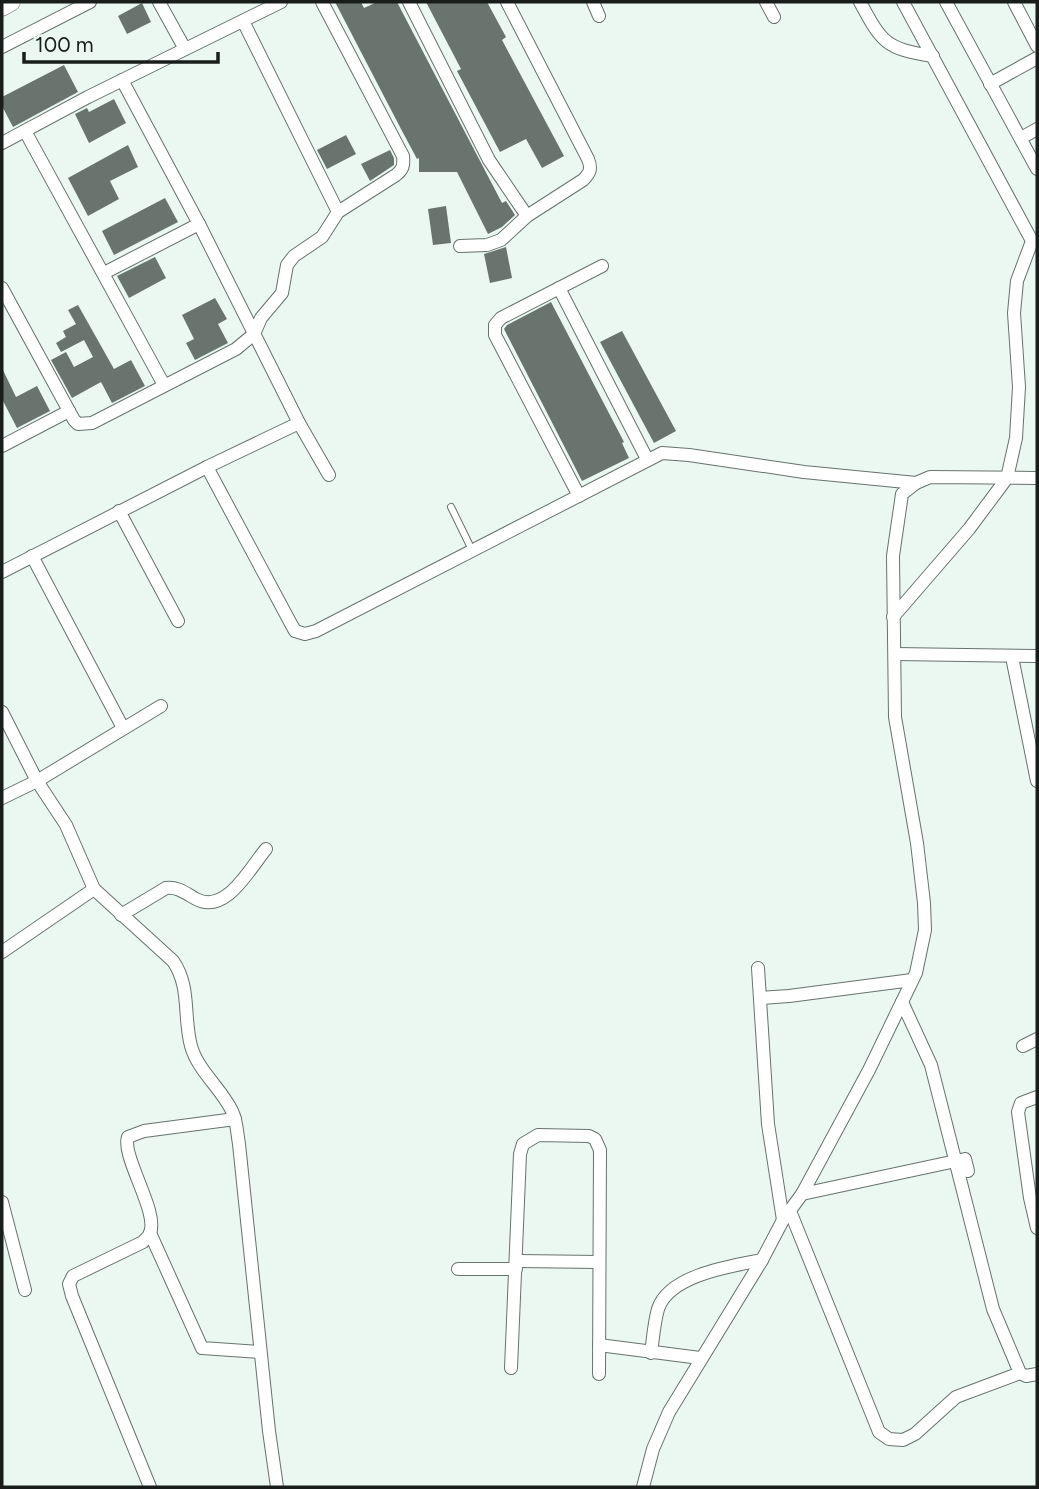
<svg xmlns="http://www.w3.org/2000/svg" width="1039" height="1489" font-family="Figtree,sans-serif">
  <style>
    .building { fill: #69746f }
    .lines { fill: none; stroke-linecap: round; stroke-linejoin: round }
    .lane-casing { stroke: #67726d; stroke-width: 8 }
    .street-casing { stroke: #67726d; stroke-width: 14 }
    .secondary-casing { stroke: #67726d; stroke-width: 19 }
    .lane { stroke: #fff; stroke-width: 6 }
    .street { stroke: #fff; stroke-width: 12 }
    .secondary { stroke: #fff; stroke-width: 18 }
  </style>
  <rect width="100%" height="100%" fill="#ebf8f1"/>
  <g class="building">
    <path d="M335,2H361L364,8L377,2H397L502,203L506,201L515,215L502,227L488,234L457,172H419V158L417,159L401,129Z"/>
    <path d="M426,2H487L506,37L502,40L564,156L542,168L526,139L500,152L457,71L461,69Z"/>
    <path d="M142,3L151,22L127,34L118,16Z"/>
    <path d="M64,65L78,92L13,127L2,106V97Z"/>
    <path d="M114,99L126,123L89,143L75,114L87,108L89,112Z"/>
    <path d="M346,135L356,154L327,169L317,150Z"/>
    <path d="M128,145L138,167L110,181L119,199L88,216L68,178Z"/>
    <path d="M390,150L394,158V165L370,181L361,164Z"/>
    <path d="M165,198L178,222L114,255L102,231Z"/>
    <path d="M446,206L451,243L433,245L428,209Z"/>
    <path d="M506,247L512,278L490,283L484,254Z"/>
    <path d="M155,257L166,278L129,298L117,276Z"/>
    <path d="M215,298L227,319L218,324L228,343L195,360L186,343L194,339L182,315Z"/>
    <path d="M551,302L624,442L622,443L629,458L582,481L504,329L507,325Z"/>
    <path d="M78,305L114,369L131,360L145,386L112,403L101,382L72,398L51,360L66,352L74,367L93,357L84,340L61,352L56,343L66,337L63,331L76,324L68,310Z"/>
    <path d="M622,331L676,431L654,443L600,342Z"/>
    <path d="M2,368L16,397L37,386L50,411L17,428L2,399Z"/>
  </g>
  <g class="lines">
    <g class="lane-casing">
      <path id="lane" d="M451,507L472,550"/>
    </g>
    <g class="street-casing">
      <g id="street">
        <path d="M159,2L185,49"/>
        <path d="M409,2L489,160L527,216"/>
        <path d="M593,2L599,16"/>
        <path d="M766,2L774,17"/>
        <path d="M860,2C882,43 886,49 933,56"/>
        <path d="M946,2L1037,169"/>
        <path d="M1014,2L1037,46"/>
        <path d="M243,21L338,212"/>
        <path d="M2,47L90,2"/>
        <path d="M990,84L1037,58"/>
        <path d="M25,131L164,385"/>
        <path d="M1021,138L1037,129"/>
        <path d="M2,143L88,97L281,2"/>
        <path d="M199,224L299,423L329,475"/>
        <path d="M460,246L487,245L501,240L527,216L583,180C590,173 592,169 588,159L507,2"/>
        <path d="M104,273L199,224L122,80"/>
        <path d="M2,288L74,420L78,424L92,423L236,349L254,334L261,318L282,293L287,265L294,256L322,237L338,212L396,175C403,169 404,166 403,156L322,2"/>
        <path d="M559,288L647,459"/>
        <path d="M2,446L69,411"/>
        <path d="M207,467L290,622L295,631L305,634L316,631L662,453L689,455L804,472L916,483"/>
        <path d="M579,496L495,335V325L501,318L602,266"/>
        <path d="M119,511L178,621"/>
        <path d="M32,556L123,728"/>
        <path d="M2,572L207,467L299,423"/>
        <path d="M893,617L969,529L1007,478L1016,438L1019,387L1014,313L1017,281L1032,241L903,2"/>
        <path d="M895,654L1037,656"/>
        <path d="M1012,657L1037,781"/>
        <path d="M2,712L37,781L66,825L94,889L173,961C191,987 183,1016 191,1046C198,1071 221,1088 232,1111C237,1121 237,1133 239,1144L269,1431L277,1487"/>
        <path d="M2,798L37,781L161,706"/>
        <path d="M121,915L166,888C177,886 187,894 196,899C226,915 250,868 266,849"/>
        <path d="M2,952L94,889"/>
        <path d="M758,968L768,1124L783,1220"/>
        <path d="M760,998L789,996L912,980"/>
        <path d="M902,1002L931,1065L993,1309L1020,1373L1026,1376L1037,1374"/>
        <path d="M1023,1046L1037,1039"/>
        <path d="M1037,1097L1021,1103L1018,1112L1030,1198L1037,1228"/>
        <path d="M802,1194L965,1159L968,1171"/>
        <path d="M2,1202L25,1290"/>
        <path d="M790,1211L879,1432L889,1439L903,1440L915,1434L956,1397L1020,1373"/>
        <path d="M150,1233L202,1348L260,1352"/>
        <path d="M517,1261L599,1262"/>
        <path d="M458,1269H516"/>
        <path d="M599,1345L700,1358"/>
        <path d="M651,1353C653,1339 654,1323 658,1309C669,1275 731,1266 762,1260"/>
        <path d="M511,1368L520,1154L523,1144L538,1135L589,1136L595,1139L600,1150L599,1374"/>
        <path d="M150,1487L72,1296L69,1284L73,1276L143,1242C145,1239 149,1237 150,1233C159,1212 121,1156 128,1137L144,1131L235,1119"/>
        <path d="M643,1487L653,1449L669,1412L762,1260L783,1220L802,1194L869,1070L916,973L925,930L924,903L917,843L895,717L893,556L902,494L916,483L930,477L1037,478"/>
      </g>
    </g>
    <g class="secondary-casing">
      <path id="secondary" d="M2,7L11,2"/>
    </g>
    <use href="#lane" class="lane"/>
    <use href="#street" class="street"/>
    <use href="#secondary" class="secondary"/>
  </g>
  <rect width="1039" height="1489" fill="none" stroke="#191e1c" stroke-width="7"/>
  <path d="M24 52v10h194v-10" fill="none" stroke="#191e1c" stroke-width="3.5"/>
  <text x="35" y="52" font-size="21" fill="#191e1c" stroke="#ebf8f1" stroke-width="5" paint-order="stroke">100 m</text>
</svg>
